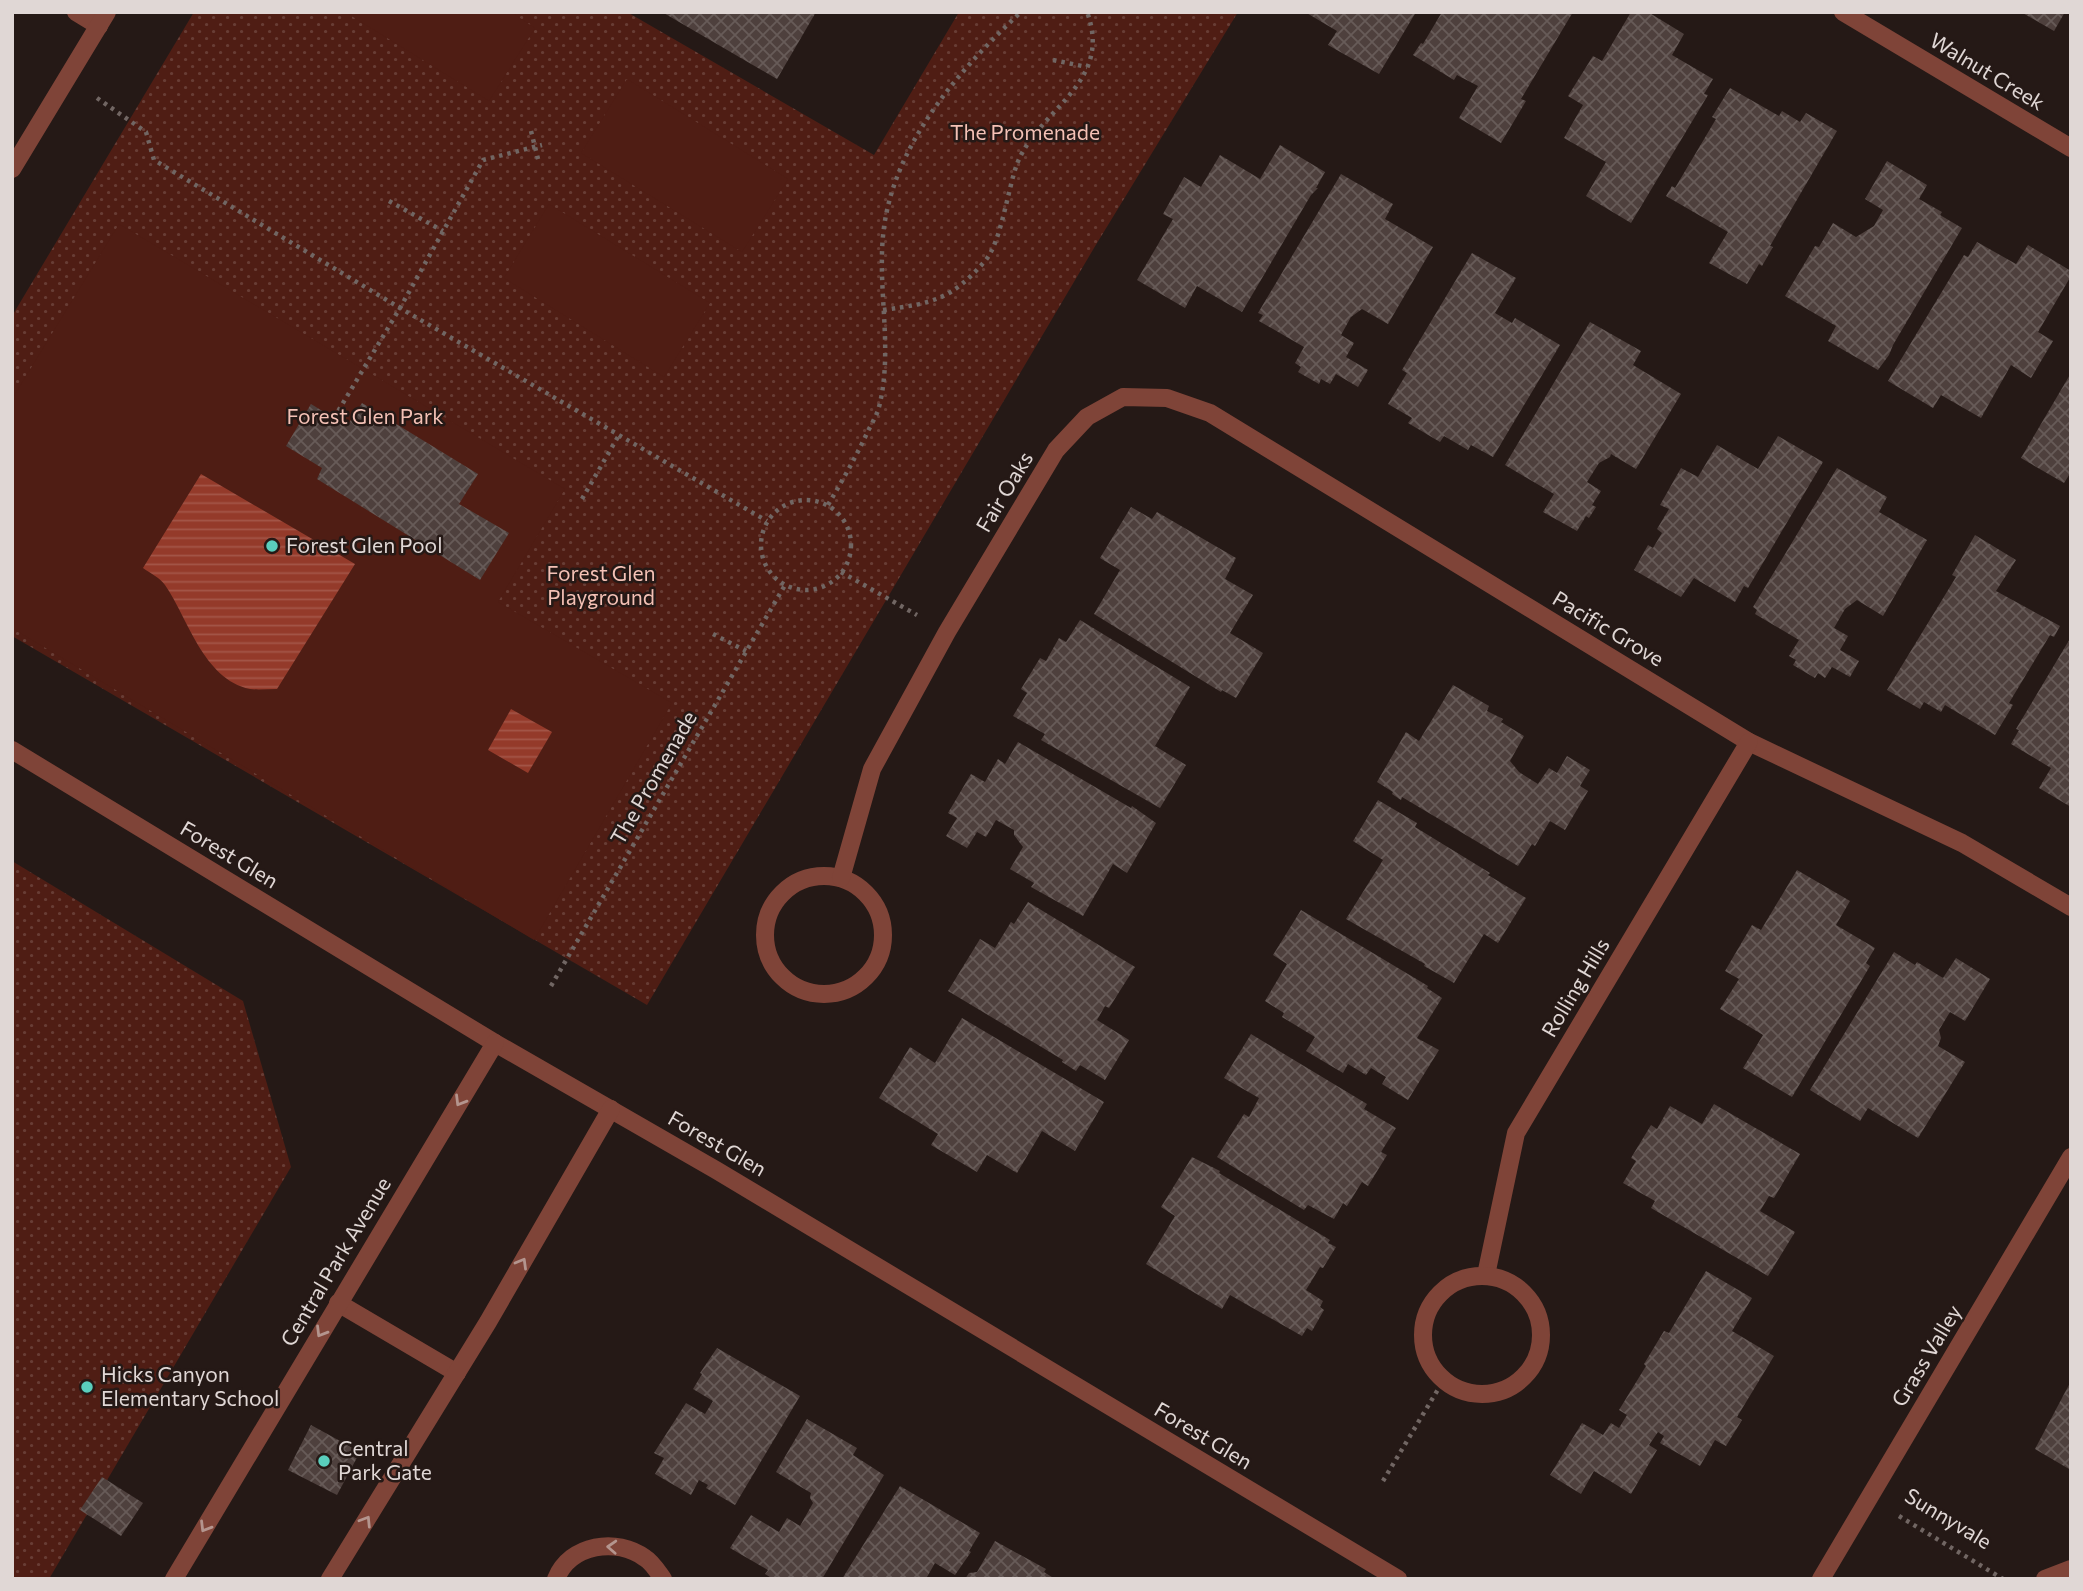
<svg xmlns="http://www.w3.org/2000/svg" width="2083" height="1591" font-family="Commissioner,sans-serif">
  <style>
    .grass { fill: url(#grass-dots) }
    .pitch { fill: #4f1d14 }
    .water { fill: url(#water-rules) }
    .building { fill: url(#building-cross-hatch) }
    .lines { fill: none; stroke-linecap: round; stroke-linejoin: round }
    .path { stroke: #716663; stroke-width: 4.5; stroke-dasharray: 3.5 5; stroke-linecap: butt }
    .minor { stroke: #7f4438; stroke-width: 18 }
    .oneway { stroke: #b4958e }
    .poi-dot { fill: #5acebd; stroke: #251916; stroke-width: 2.5 }
    .labels { text-anchor: middle; stroke-width: 5; stroke-linejoin: round; paint-order: stroke }
    .street-label { font-size: 21px; fill: #e0d7d5; stroke: #251916 }
    .park-label { font-size: 21px; fill: #f4c1b5; stroke: #251916 }
    .poi-label { font-size: 21px; fill: #e0d7d5; stroke: #251916; text-anchor: start }
  </style>
  <defs>
    <pattern id="grass-dots" width="8" height="8" patternUnits="userSpaceOnUse" patternTransform="scale(1.75)"><rect width="8" height="8" fill="#4f1d14"/><path d="M2 2h.1M6 6h.1" fill="none" stroke="#683d35" stroke-width="1.8" stroke-linecap="round"/></pattern>
    <pattern id="water-rules" width="6" height="5" patternUnits="userSpaceOnUse" patternTransform="scale(1.75)"><rect width="6" height="5" fill="#943a2a"/><path d="M0 2.5h6" fill="none" stroke="#a35648"/></pattern>
    <pattern id="building-cross-hatch" width="8" height="8" patternUnits="userSpaceOnUse" patternTransform="scale(1.75)"><rect width="8" height="8" fill="#4e403d"/><path d="M0 0l8 8M0 8l8-8" fill="none" stroke="#675b58"/></pattern>
  </defs>
  <rect width="100%" height="100%" fill="#251916"/>
  <g class="grass">
    <path d="M194,12H627L874,155L959,12H1238L1094,248L647,1005L12,636V316Z"/>
    <path d="M12,861L243,1001L291,1167L49,1579H12Z"/>
  </g>
  <g class="pitch">
    <path d="M345,12H511L535,28L489,101Z"/>
    <path d="M627,79L788,179L742,252L581,153Z"/>
    <path d="M549,204L710,303L664,377L504,278Z"/>
    <path d="M119,224L565,489L498,602L672,703L534,940L12,628V399Z"/>
  </g>
  <g class="water">
    <path d="M201,474L355,564L277,689C268,689 258,690 250,689C203,679 188,618 165,585C160,578 150,573 143,568Z"/>
    <path d="M511,709L552,732L528,773L488,750Z"/>
  </g>
  <g class="building">
    <path d="M662,12H816L777,79Z"/>
    <path d="M1305,12H1416L1379,74L1328,45L1337,31Z"/>
    <path d="M1442,12H1573L1521,99L1526,101L1501,143L1459,118L1478,86L1457,75L1454,80L1413,55L1421,43L1423,44Z"/>
    <path d="M1631,12H1648L1684,34L1672,55L1713,79L1704,94L1708,95L1631,223L1586,196L1606,162L1564,138L1583,105L1568,96L1593,56L1602,61Z"/>
    <path d="M2021,12H2065L2054,31Z"/>
    <path d="M1730,88L1779,116L1782,111L1800,122L1806,113L1837,131L1770,246L1773,247L1762,266L1759,264L1747,284L1709,263L1728,232L1666,196L1672,186L1675,188L1716,119L1712,117Z"/>
    <path d="M1280,145L1325,172L1316,188H1318L1311,195L1242,312L1197,286L1185,308L1137,280L1173,219L1163,214L1184,177L1201,187L1220,155L1260,179Z"/>
    <path d="M1887,161L1927,185L1919,199L1942,212L1940,215L1962,228L1893,345L1889,355L1878,370L1828,341L1836,326L1785,296L1815,246L1819,247L1833,223L1856,237L1874,226L1883,210L1865,199Z"/>
    <path d="M1341,174L1393,204L1385,219L1433,247L1388,324L1362,309L1351,317L1341,335L1354,343L1346,357L1368,370L1358,387L1336,374L1330,384L1321,379L1319,384L1298,372L1301,367L1295,363L1304,347L1259,321L1263,315L1258,313Z"/>
    <path d="M1977,242L2016,264L2028,245L2071,271V276L2038,332L2053,341L2031,378L2011,365L1981,418L1941,395L1933,408L1888,381L1964,255L1968,257Z"/>
    <path d="M1472,253L1516,278L1495,313L1512,323L1515,318L1560,345L1493,457L1471,445L1468,450L1444,436L1440,442L1408,423L1412,418L1388,404L1407,373L1402,370Z"/>
    <path d="M1590,322L1641,351L1633,365L1681,394L1636,469L1611,454L1610,457L1599,463L1587,482L1601,491L1592,505L1596,507L1589,518L1586,516L1577,531L1543,512L1554,494L1505,465Z"/>
    <path d="M2071,373V472L2064,483L2021,458Z"/>
    <path d="M362,403L478,474L459,504L509,533L480,580L317,479L322,468L286,446L311,404L347,426Z"/>
    <path d="M1778,436L1823,462L1748,588L1744,586L1735,602L1694,578L1681,597L1634,570L1648,545L1653,548L1662,533L1657,529L1669,509L1660,505L1681,468L1698,477L1717,445L1758,469Z"/>
    <path d="M1837,468L1887,497L1879,512L1927,540L1883,616L1857,600L1845,609L1834,628L1848,636L1840,650L1859,661L1850,677L1832,667L1825,678L1818,673L1815,678L1793,665L1796,660L1789,656L1799,640L1755,614L1757,610L1753,607Z"/>
    <path d="M1131,507L1152,519L1157,512L1236,558L1225,579L1253,595L1230,633L1263,653L1236,698L1222,690L1221,692L1094,614L1120,570L1100,558Z"/>
    <path d="M1975,535L2016,560L1996,591L2060,626L2054,637L2050,635L2009,703L2013,705L1995,735L1945,705L1941,712L1924,702L1920,709L1887,690L1956,577L1952,575Z"/>
    <path d="M1080,620L1190,687L1155,746L1186,765L1160,808L1041,740L1045,734L1013,716L1027,693L1021,689L1040,658L1046,661L1059,638L1066,642Z"/>
    <path d="M2071,637V807L2039,788L2051,768L2011,744L2019,730L2016,729Z"/>
    <path d="M1453,685L1489,706L1487,711L1503,719L1501,722L1524,736L1510,761L1519,772L1538,784L1549,768L1557,773L1567,756L1590,770L1580,786L1588,791L1565,830L1550,821L1535,846L1532,844L1518,866L1402,797L1401,800L1392,794L1393,792L1377,782L1406,732L1419,741Z"/>
    <path d="M1018,742L1131,808L1132,806L1156,823L1127,873L1113,864L1083,916L1031,887L1034,883L1010,869L1023,847L1014,835V830L996,820L986,837L977,832L967,848L946,836L957,818L948,813L971,774L985,782L998,759L1005,764Z"/>
    <path d="M1378,800L1417,823L1415,827L1490,873L1488,875L1526,898L1498,943L1484,934L1454,983L1424,966L1425,964L1346,919L1383,860L1353,841Z"/>
    <path d="M1797,870L1850,901L1836,925L1875,948L1866,963L1870,966L1792,1097L1743,1068L1763,1035L1720,1009L1739,979L1725,971L1752,925L1761,930Z"/>
    <path d="M1028,902L1135,967L1109,1008L1105,1006L1097,1020L1129,1040L1105,1080L1080,1065L1076,1071L1062,1062L1063,1060L948,991L980,939L995,948L1011,922L1014,924Z"/>
    <path d="M1301,910L1428,986L1427,988L1442,998L1417,1038L1439,1050L1408,1100L1382,1084L1386,1077L1371,1068L1366,1075L1348,1064L1343,1073L1306,1051L1315,1037L1282,1017L1284,1013L1265,1001L1287,964L1273,955Z"/>
    <path d="M1894,952L1915,965L1917,962L1943,978L1956,958L1990,979L1965,1021L1950,1012L1939,1030L1941,1038L1938,1046L1965,1062L1918,1138L1868,1108L1860,1121L1810,1090Z"/>
    <path d="M962,1018L1104,1102L1075,1151L1042,1131L1017,1173L987,1155L977,1172L931,1145L938,1134L879,1098L910,1047L935,1063Z"/>
    <path d="M1251,1034L1367,1104L1364,1109L1396,1128L1381,1152L1387,1155L1368,1186L1362,1182L1347,1206L1343,1203L1334,1219L1308,1205L1304,1210L1217,1157L1244,1114L1249,1117L1259,1098L1224,1078Z"/>
    <path d="M1714,1104L1800,1154L1774,1198L1769,1196L1760,1211L1795,1232L1768,1276L1651,1208L1655,1201L1623,1183L1636,1161L1631,1158L1651,1125L1657,1129L1670,1106L1702,1124Z"/>
    <path d="M1192,1157L1220,1171L1219,1173L1330,1240L1328,1243L1336,1247L1323,1268L1320,1267L1306,1290L1323,1301L1320,1307L1324,1310L1312,1331L1307,1328L1302,1336L1230,1295L1222,1309L1146,1264L1175,1216L1161,1207Z"/>
    <path d="M1706,1271L1752,1298L1732,1331L1774,1356L1737,1417L1742,1420L1726,1446L1715,1440L1700,1466L1660,1443L1664,1436L1658,1432L1649,1445L1657,1450L1631,1494L1594,1471L1581,1494L1550,1475L1582,1423L1603,1435L1611,1423L1619,1428L1627,1415L1619,1410L1646,1366L1644,1364L1664,1331L1669,1333Z"/>
    <path d="M717,1348L800,1396L735,1505L706,1488L708,1485L699,1480L691,1495L655,1474L664,1458L654,1453L686,1403L705,1414L713,1401L693,1389L702,1374L700,1373Z"/>
    <path d="M2071,1381V1466L2069,1469L2035,1449Z"/>
    <path d="M807,1419L857,1448L853,1455L884,1475L822,1579H773L765,1574L768,1570L730,1548L751,1515L779,1532L787,1518L800,1526L813,1503L810,1498L811,1493L776,1472Z"/>
    <path d="M311,1425L360,1452L337,1495L288,1470Z"/>
    <path d="M102,1477L143,1503L121,1536L80,1510Z"/>
    <path d="M900,1486L980,1533L969,1551L971,1552L955,1575L935,1563L927,1577L931,1579H842Z"/>
    <path d="M995,1541L1046,1569L1044,1572L1055,1579H965L969,1573L977,1572Z"/>
  </g>
  <g class="lines">
    <g class="path">
      <path d="M1053,60L1087,67"/>
      <path d="M97,98L146,132L154,160L400,308L767,521"/>
      <path d="M531,131L539,163"/>
      <path d="M389,201L443,231"/>
      <path d="M883,310C933,303 951,300 985,261C1001,243 1008,188 1017,164C1038,109 1114,84 1087,12"/>
      <path d="M334,418L400,308L483,160L542,145"/>
      <path d="M582,499L619,435"/>
      <circle cx="806" cy="545" r="45"/>
      <path d="M828,505C842,481 856,457 868,431C872,423 877,415 879,407C894,348 876,287 884,227C896,141 960,69 1021,12"/>
      <path d="M841,572L917,615"/>
      <path d="M713,634L746,651"/>
      <path d="M551,986L785,585"/>
      <path d="M1383,1481L1443,1381"/>
      <path d="M1899,1516L2003,1579"/>
    </g>
    <g class="minor">
      <path d="M76,12L99,26"/>
      <path d="M1843,12L2071,148"/>
      <path d="M12,169L107,12"/>
      <path d="M12,750L495,1043L716,1170L1398,1579"/>
      <circle cx="824" cy="935" r="59"/>
      <path d="M841,878L872,769L947,632L1056,450L1087,417L1123,397L1167,398L1210,413L1749,742L1962,843L2071,907"/>
      <path d="M1486,1275L1516,1133L1749,742"/>
      <circle cx="1482" cy="1335" r="59"/>
      <path d="M338,1303L457,1373"/>
      <path d="M174,1579L495,1043"/>
      <path d="M330,1579L488,1322L611,1109"/>
      <path d="M556,1579C570,1544 617,1537 645,1558C652,1562 658,1572 663,1579"/>
      <path d="M1821,1579L2071,1157"/>
      <path d="M2045,1579L2071,1569"/>
    </g>
  </g>
  <defs><path id="oneway-chevron" d="M-2-3.5L2.5 0L-2 3.5" fill="none" stroke-width="1.6" stroke-linecap="round" stroke-linejoin="round" transform="scale(1.75)"/></defs>
  <g class="oneway">
    <use href="#oneway-chevron" transform="translate(460 1101) rotate(121)"/>
    <use href="#oneway-chevron" transform="translate(522 1263) rotate(-60)"/>
    <use href="#oneway-chevron" transform="translate(321 1332) rotate(121)"/>
    <use href="#oneway-chevron" transform="translate(366 1521) rotate(-58)"/>
    <use href="#oneway-chevron" transform="translate(205 1527) rotate(121)"/>
    <use href="#oneway-chevron" transform="translate(612 1547) rotate(-177)"/>
  </g>
  <g class="poi-dot">
    <circle cx="272" cy="546" r="7"/>
    <circle cx="87" cy="1387" r="7"/>
    <circle cx="324" cy="1461" r="7"/>
  </g>
  <g class="labels">
    <g class="street-label">
      <text transform="translate(1987 72) rotate(31)" y="7">Walnut Creek</text>
      <text transform="translate(1005 492) rotate(-59)" y="7">Fair Oaks</text>
      <text transform="translate(1608 629) rotate(31)" y="7">Pacific Grove</text>
      <text transform="translate(654 778) rotate(-60)" y="7">The Promenade</text>
      <text transform="translate(229 855) rotate(31)" y="7">Forest Glen</text>
      <text transform="translate(1576 988) rotate(-59)" y="7">Rolling Hills</text>
      <text transform="translate(717 1144) rotate(30)" y="7">Forest Glen</text>
      <text transform="translate(336 1262) rotate(-59)" y="7">Central Park Avenue</text>
      <text transform="translate(1927 1356) rotate(-59)" y="7">Grass Valley</text>
      <text transform="translate(1203 1436) rotate(31)" y="7">Forest Glen</text>
      <text transform="translate(1948 1519) rotate(31)" y="7">Sunnyvale</text>
    </g>
    <g class="park-label">
      <text x="1025" y="140">The Promenade</text>
      <text x="365" y="424">Forest Glen Park</text>
      <text x="601" y="581">Forest Glen<tspan x="601" dy="24">Playground</tspan></text>
    </g>
    <g class="poi-label">
      <text x="286" y="553">Forest Glen Pool</text>
      <text x="101" y="1382">Hicks Canyon<tspan x="101" dy="24">Elementary School</tspan></text>
      <text x="338" y="1456">Central<tspan x="338" dy="24">Park Gate</tspan></text>
    </g>
  </g>
  <rect width="2083" height="1591" fill="none" stroke="#e0d7d5" stroke-width="28"/>
</svg>
